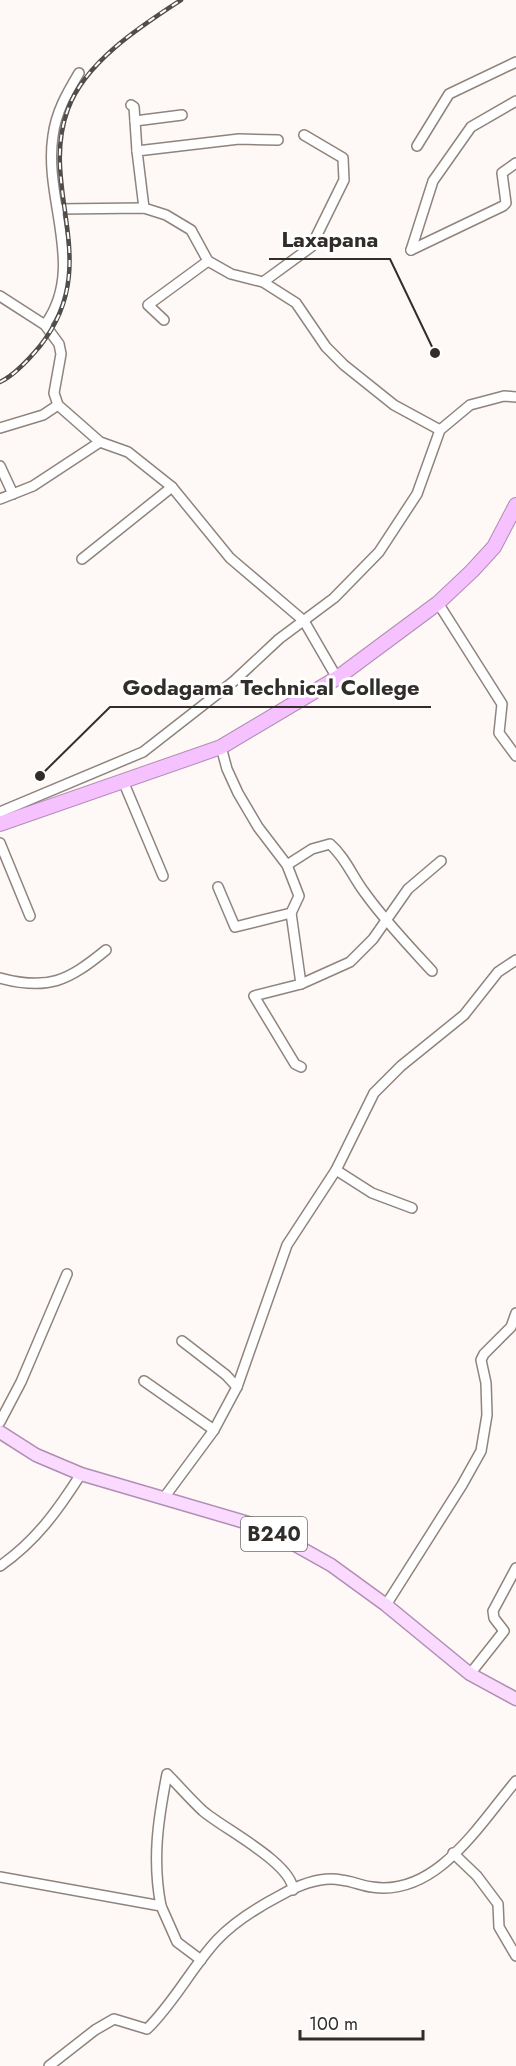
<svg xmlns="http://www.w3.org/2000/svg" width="516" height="2066" font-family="Jost,sans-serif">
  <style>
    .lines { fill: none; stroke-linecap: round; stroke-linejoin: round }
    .minor-casing { stroke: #8e847d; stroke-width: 12 }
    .major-casing { stroke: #b18db4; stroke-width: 15 }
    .highway-casing { stroke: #b18db4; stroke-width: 16 }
    .minor { stroke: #fff; stroke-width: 9 }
    .major { stroke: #fadaff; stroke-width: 12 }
    .highway { stroke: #f6c1ff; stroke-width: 14 }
    .rail-casing { stroke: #514d4a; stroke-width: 4.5 }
    .rail { stroke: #fff; stroke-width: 2; stroke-dasharray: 7; stroke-linecap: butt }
    .labels { text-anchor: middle; stroke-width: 6; stroke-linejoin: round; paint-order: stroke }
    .shield { fill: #fff; stroke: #6f6c6a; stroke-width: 1.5 }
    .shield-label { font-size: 20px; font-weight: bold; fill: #312d2a }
    .leader { fill: none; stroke: #312d2a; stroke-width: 2 }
    .callout-dot { fill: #312d2a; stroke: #fff; stroke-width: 2 }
    .callout-label { font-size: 22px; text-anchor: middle; font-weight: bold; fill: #312d2a; stroke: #fff; stroke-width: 6; stroke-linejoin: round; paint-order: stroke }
  </style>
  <rect width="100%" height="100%" fill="#fef9f6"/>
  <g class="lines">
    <g class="minor-casing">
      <g id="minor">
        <path d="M131,105L134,107L135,121"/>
        <path d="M417,146L449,94L516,62"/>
        <path d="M137,151L135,121L182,115"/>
        <path d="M144,208L137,151L239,139L278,140"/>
        <path d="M58,209L144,208L166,215L191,230L208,261L231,274L263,282L296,303L326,347L344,365L394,405L440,430"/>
        <path d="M411,250L433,181L471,127L516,101"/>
        <path d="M411,250L503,206L506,203L502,173L516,163"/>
        <path d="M263,282L311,247L344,180L343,158L304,135"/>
        <path d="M0,296L45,325L59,344L61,354L54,393L58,405L100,442L128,452L172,487L230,558L304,621L337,678"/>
        <path d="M164,320L148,305L208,261"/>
        <path d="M45,325C87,267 43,200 53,136C56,112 67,93 79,73"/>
        <path d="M0,428L43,415L58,405"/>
        <path d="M0,466L13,494"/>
        <path d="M0,499L33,486L100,442"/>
        <path d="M82,559L172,487"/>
        <path d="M438,603L502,704L499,733L516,756"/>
        <path d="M123,781L163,876"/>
        <path d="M0,812L143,752L234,681L279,639L334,598L379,552L417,494L440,430L470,405L504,396L516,397"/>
        <path d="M0,843L30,916"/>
        <path d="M287,865L312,849L330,844C346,858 352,876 365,893C385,921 409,946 432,971"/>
        <path d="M218,887L235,927L291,913L299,896L287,865L258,827L238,793L227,769L221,747"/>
        <path d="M291,913L301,984L254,996L295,1064L301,1067"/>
        <path d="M0,978C48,991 68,981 106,950"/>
        <path d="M301,984L350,962L373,939L408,889L441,861"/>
        <path d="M336,1170L372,1193L412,1208"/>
        <path d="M182,1341L226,1375L237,1387"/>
        <path d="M144,1381L214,1430"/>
        <path d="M0,1422L21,1382L67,1274"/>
        <path d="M163,1499L214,1430L237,1387L287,1245L336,1170L374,1093L401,1066L464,1015L498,972L516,960"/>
        <path d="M0,1566C36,1541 58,1510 81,1474"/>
        <path d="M386,1605L462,1485L481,1451L487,1415L486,1383L481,1360L484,1354L511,1327L516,1313"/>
        <path d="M470,1674L504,1631L494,1618L493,1611L516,1568"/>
        <path d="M453,1853L477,1876L498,1904L499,1927L516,1956"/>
        <path d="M0,1877L161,1906L177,1942L201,1960"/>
        <path d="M161,1906C152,1860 158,1820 167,1774C179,1786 191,1800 203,1811C224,1829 292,1863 293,1890"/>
        <path d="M49,2066L95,2030L114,2019L147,2029C174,2003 192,1967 217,1940C235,1921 258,1907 281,1895C299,1885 320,1876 341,1880C352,1881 362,1886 372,1887C437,1897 480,1823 516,1781"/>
      </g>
    </g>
    <g class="major-casing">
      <path id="major" d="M0,1432L36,1455L81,1474L255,1525L290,1542L331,1565L386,1605L470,1674L516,1699"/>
    </g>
    <g class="highway-casing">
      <path id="highway" d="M0,824L221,747L337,678L438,603L472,571L494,547L516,505"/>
    </g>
    <use href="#minor" class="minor"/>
    <use href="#major" class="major"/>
    <use href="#highway" class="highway"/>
    <g class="rail-casing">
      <path id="rail" d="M0,382C15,375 30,358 40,346C105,264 38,190 68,109C85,62 141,26 181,0"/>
    </g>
    <use href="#rail" class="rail"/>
  </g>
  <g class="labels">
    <rect class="shield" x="241" y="1517" width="66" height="34" rx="4.5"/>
    <g class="shield-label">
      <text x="274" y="1541">B240</text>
    </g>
  </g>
  <path class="leader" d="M435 353L390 259H269M40 776L110 707H431"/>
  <g class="callout-dot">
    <circle cx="435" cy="353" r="6"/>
    <circle cx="40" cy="776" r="6"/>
  </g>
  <g class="callout-label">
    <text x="330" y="247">Laxapana</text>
    <text x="271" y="695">Godagama Technical College</text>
  </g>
  <path d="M300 2030v9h123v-9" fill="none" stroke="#312d2a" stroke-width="3"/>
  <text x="309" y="2030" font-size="18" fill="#312d2a" stroke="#ffffff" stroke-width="4.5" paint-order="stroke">100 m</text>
</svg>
